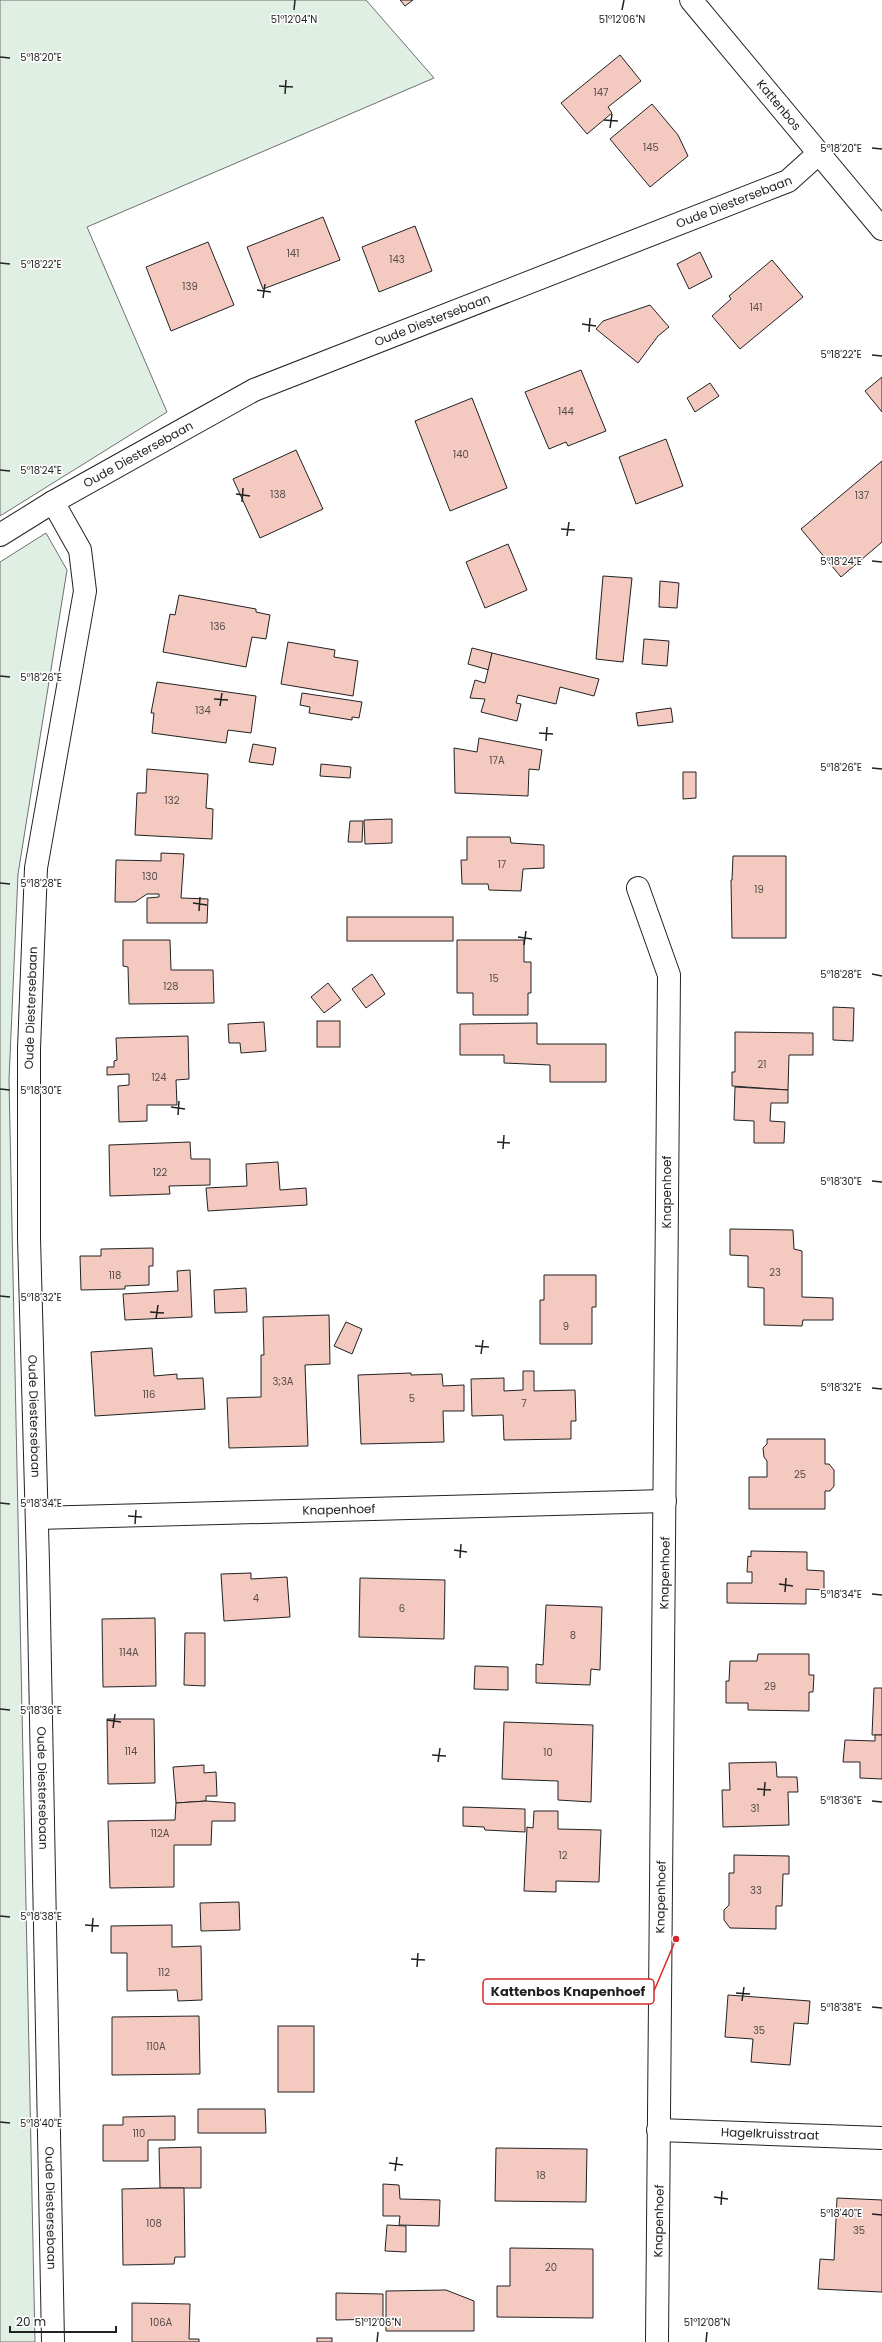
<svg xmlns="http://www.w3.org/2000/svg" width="882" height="2342" font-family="Poppins,sans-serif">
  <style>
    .green { fill: #e0efe3; stroke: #6f6f6f }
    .building { fill: #f3c9c0; stroke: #222 }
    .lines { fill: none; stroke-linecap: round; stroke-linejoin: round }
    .minor-casing { stroke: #222; stroke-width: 24 }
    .major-casing { stroke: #222; stroke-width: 24 }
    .minor { stroke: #fff; stroke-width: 22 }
    .major { stroke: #fff; stroke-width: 22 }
    .ticks { fill: none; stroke: #222; stroke-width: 1.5 }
    .labels { text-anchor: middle; stroke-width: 3; stroke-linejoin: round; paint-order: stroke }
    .number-label { font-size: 10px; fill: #564c4a }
    .street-label { font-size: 12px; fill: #222; stroke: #fff }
    .ticks-label { font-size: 10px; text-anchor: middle; fill: #222; stroke: #fff; stroke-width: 3; stroke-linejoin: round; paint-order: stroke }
    .leader { fill: none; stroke: #d62828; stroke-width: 1.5 }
    .callout-dot { fill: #d62828; stroke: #fff; stroke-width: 1.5 }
    .callout { fill: #fff; stroke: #d62828; stroke-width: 1.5 }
    .callout-label { font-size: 13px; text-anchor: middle; font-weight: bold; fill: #222 }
  </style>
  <rect width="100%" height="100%" fill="#fff"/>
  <g class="green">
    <path d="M0,0H366L434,78L87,227L167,412L0,516Z"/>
    <path d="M46,533L67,570L18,874L9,1080L35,2342H0V562Z"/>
  </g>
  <g class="building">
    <path d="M400,0H413L405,6Z"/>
    <path d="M620,55L641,81L608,107L612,113L587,134L561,103Z"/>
    <path d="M652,104L678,135L688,156L650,187L610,139Z"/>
    <path d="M323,217L340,260L263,289L247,247Z"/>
    <path d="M415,226L432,271L379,292L362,247Z"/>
    <path d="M208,242L234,305L171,331L146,267Z"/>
    <path d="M700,252L712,277L689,289L677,264Z"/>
    <path d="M772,260L803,297L740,349L712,316L731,299L729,296Z"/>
    <path d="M650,305L669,327L658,336L638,363L596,329L603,321Z"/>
    <path d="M581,370L606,431L568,446L566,442L549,449L525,392Z"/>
    <path d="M882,377V412L865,391Z"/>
    <path d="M710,383L719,396L695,412L687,398Z"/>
    <path d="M472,398L507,488L450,511L415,421Z"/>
    <path d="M666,439L683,486L636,504L619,457Z"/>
    <path d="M296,450L323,509L260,538L233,479Z"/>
    <path d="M882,461V542L841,577L801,529Z"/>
    <path d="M508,544L527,590L485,608L466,562Z"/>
    <path d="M603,576L632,578L623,662L596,659Z"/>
    <path d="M660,581L679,583L677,608L659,607Z"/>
    <path d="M179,595L256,609V612L270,615L266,639L252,637L246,667L163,652L170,614L175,615Z"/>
    <path d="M644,639L669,641L667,666L642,664Z"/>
    <path d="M288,642L335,650L334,657L358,661L353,696L281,684Z"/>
    <path d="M472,648L492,653L489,670L468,664Z"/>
    <path d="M492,653L599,679L594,696L560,687L556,704L518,695L516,703L521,704L517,721L481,712L485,699L470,698L475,680L485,683Z"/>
    <path d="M157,682L256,696L251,733L228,730L226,743L152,733L154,713H151Z"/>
    <path d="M302,693L362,702L359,718L352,717V720L309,713L310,707L300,705Z"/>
    <path d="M671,708L673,722L638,726L636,713Z"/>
    <path d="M479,738L542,750L539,770L529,769L528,796L455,793L454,748L477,752Z"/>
    <path d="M253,744L276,748L273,765L249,762Z"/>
    <path d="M321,764L351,767L350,778L320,776Z"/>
    <path d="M147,769L208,774L206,808L213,809L212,839L135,835L137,793H146Z"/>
    <path d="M683,772H696V798L683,799Z"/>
    <path d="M392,819V843L365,844L364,820Z"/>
    <path d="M350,821H363L362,842H348Z"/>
    <path d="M467,837H510L511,843L544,845V868L523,869L521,891L489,890L488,884H462L461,860H467Z"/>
    <path d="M161,853L184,854L181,898L208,899L207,923H147V898L159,897V894H147L135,902H115L116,860L161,861Z"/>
    <path d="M733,856H786V938H732L731,880H732Z"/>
    <rect x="347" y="917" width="106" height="24"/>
    <path d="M123,940H170L171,970H213L214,1003L129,1004L128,967L123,966Z"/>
    <path d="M457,940H524V962H531V993H528V1015H473V993H457Z"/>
    <path d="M372,974L385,994L366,1008L352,989Z"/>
    <path d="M328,983L341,1000L324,1013L311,997Z"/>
    <path d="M833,1007L854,1008L853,1041L833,1040Z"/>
    <rect x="317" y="1021" width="23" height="26"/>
    <path d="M264,1022L266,1051L241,1053L240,1043H229L228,1024Z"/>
    <path d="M537,1023V1044H606V1082H550V1065L504,1063V1055H460V1024Z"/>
    <path d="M735,1032L813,1033V1055H789L788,1090L732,1086V1072H735Z"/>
    <path d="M188,1036L189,1079L176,1080L177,1105H147V1121L119,1122L118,1086L129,1085V1074L107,1075V1067H114V1061L117,1060L116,1038Z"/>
    <path d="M735,1087L788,1090V1103H771L770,1121L785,1122L784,1143H754V1121L734,1120Z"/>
    <path d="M190,1142L191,1159H210V1185L169,1186L170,1194L110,1196L109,1145Z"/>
    <path d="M278,1162L280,1190L306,1188L307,1205L208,1211L206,1188L247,1186L246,1164Z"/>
    <path d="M730,1229L793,1230L794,1249L802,1251V1297L833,1298V1320H803L802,1326L764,1325V1288L748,1287V1256L730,1255Z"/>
    <path d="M153,1248V1266H149V1285L125,1286V1289L81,1290L80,1256H101V1249Z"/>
    <path d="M190,1270L192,1317L125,1320L123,1294L178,1291L177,1271Z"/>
    <path d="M544,1275H596V1307H592V1344H540V1300H544Z"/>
    <path d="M246,1288L247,1312L215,1313L214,1290Z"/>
    <path d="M329,1315L330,1364L305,1365L308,1446L229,1448L227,1398L261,1397V1355H264L263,1317Z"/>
    <path d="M346,1322L362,1329L352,1354L334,1346Z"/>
    <path d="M152,1348L154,1376L177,1374V1379L203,1378L205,1409L95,1416L91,1352Z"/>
    <path d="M523,1371H534V1391L575,1390L576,1421H571V1439L504,1440L503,1415L472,1416L471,1379L504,1378V1391L523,1390Z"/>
    <path d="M411,1373V1375L442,1374L443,1386L464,1385V1411H443L444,1442L361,1444L358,1375Z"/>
    <path d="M767,1439H825V1464H829L834,1470V1486L830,1491H825V1509H749V1477H767V1461L764,1457L763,1448L767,1444Z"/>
    <path d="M751,1551L807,1552V1570L824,1571V1590L806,1589V1604L727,1603V1583H752V1572H747L748,1556L751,1557Z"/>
    <path d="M251,1573V1579L287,1577L290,1617L224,1621L221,1574Z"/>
    <path d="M360,1578L445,1580L444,1639L359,1637Z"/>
    <path d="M546,1605L602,1607L600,1670L591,1669L590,1685L536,1683V1664L543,1665Z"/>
    <path d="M155,1618L156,1686L103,1687L102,1619Z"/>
    <path d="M185,1633H205V1686L184,1685Z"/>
    <path d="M758,1654H809V1675H814L813,1692H809V1711L748,1710V1703H726V1681H729L730,1661H757Z"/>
    <path d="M475,1666L508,1667V1690L474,1689Z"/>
    <path d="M874,1688H882V1735H872Z"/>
    <path d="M107,1719H154L155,1783L108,1784Z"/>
    <path d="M504,1722L593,1725L591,1802L558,1800V1781L502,1779Z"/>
    <path d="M875,1735H882V1779L860,1778V1762H843L845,1740L875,1741Z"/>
    <path d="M776,1762L777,1777H797L798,1792H788L789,1825L723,1827L722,1790H730L729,1763Z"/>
    <path d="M204,1765V1773L216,1772L217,1796H206V1801L176,1803L173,1767Z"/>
    <path d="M206,1801L235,1803V1821H212L211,1845H174V1887L110,1888L108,1821L175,1820L176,1803Z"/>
    <path d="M463,1807L525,1809V1832L485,1830L484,1827L463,1826Z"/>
    <path d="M534,1811H558V1829L601,1830L599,1882L556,1881V1892L524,1891L527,1827L533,1828Z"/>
    <path d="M734,1855L789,1856V1874H783L782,1906H776V1929L730,1928L724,1920V1910L729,1905V1873H734Z"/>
    <path d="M239,1902L240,1930L201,1931L200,1903Z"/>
    <path d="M172,1925V1947L201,1946L202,2000L178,2001L177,1990L127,1991V1953H111V1926Z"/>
    <path d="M728,1995L810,2001L808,2024L794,2023L790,2065L751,2062L753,2039L725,2037Z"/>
    <path d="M199,2016L200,2074L112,2075V2017Z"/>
    <rect x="278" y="2026" width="36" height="66"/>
    <path d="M198,2109H265L266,2133H198Z"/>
    <path d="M175,2116V2140H148V2161H103V2125H123V2117Z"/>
    <path d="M201,2147V2188H160L159,2148Z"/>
    <path d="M496,2148L587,2149L586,2202L495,2201Z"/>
    <path d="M383,2184L399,2185L400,2199L440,2200L439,2226L399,2225L400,2216H383Z"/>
    <path d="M160,2188H184L185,2257H175L174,2264L123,2265L122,2189Z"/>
    <path d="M837,2198L882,2200V2292L818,2289L820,2259L834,2260Z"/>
    <path d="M387,2225L406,2226V2252L385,2251Z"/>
    <path d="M510,2248L593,2249V2318L497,2317V2286H510Z"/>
    <path d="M446,2290L474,2301V2331H386V2291Z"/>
    <path d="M336,2293L383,2294V2319L336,2320Z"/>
    <path d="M132,2303L190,2304L189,2339H199V2342H132Z"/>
    <rect x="317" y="2338" width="15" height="4"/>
  </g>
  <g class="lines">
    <g class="minor-casing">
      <g id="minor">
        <path id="s1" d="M53,502L80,550L85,591L36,868L29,1049V1238L38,1563L53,2342"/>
        <path id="s2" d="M0,535L53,502L254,390L788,181L818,154"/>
        <path d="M638,888L669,975L657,2342"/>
        <path id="s3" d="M37,1518L665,1501"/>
        <path id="s4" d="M658,2130L882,2138"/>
      </g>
    </g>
    <g class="major-casing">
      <g id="major">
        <path id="s5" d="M691,0L882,229"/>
      </g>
    </g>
    <use href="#minor" class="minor"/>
    <use href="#major" class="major"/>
  </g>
  <path class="ticks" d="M294,10L295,0M622,10L624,0M0,57L10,58M279,86L293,87M285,94L286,80M604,120L618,121M610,128L612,114M872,148L882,149M0,263L10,264M257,290L271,292M263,298L265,284M582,324L596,326M589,332L590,318M872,355L882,356M0,470L10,471M236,494L250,496M242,502L243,488M561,529L575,530M567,536L569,522M872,561L882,562M0,676L10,677M214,699L228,700M220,706L222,693M539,733L553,734M546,741L547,727M872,768L882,769M0,883L10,884M193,903L207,905M199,911L200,897M518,937L532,939M524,945L526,931M872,974L882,976M0,1089L10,1090M171,1107L185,1109M178,1115L179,1101M497,1142L510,1143M503,1149L504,1135M872,1181L882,1182M0,1296L10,1297M150,1312L164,1313M156,1319L158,1305M475,1346L489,1347M481,1354L483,1340M872,1388L882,1389M0,1503L10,1504M128,1516L142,1517M135,1524L136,1510M454,1550L467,1552M460,1558L461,1544M779,1584L793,1586M785,1592L786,1578M872,1594L882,1595M0,1709L10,1710M107,1720L121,1722M113,1728L115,1714M432,1755L446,1756M438,1762L440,1748M757,1789L771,1790M764,1796L765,1782M872,1801L882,1802M0,1916L10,1917M85,1925L99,1926M92,1932L93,1918M411,1959L425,1960M417,1967L418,1953M736,1993L750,1994M742,2001L744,1987M872,2007L882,2008M0,2122L10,2123M389,2163L403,2165M395,2171L397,2157M714,2197L728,2199M721,2205L722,2191M872,2214L882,2215M377,2342L378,2332M706,2342L707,2332"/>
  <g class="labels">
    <g class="number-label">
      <text x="601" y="96">147</text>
      <text x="651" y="151">145</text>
      <text x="293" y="257">141</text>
      <text x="397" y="263">143</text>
      <text x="190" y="290">139</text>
      <text x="756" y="311">141</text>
      <text x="566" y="415">144</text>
      <text x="461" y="458">140</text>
      <text x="278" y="498">138</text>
      <text x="862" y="499">137</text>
      <text x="218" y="630">136</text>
      <text x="203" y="714">134</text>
      <text x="497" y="764">17A</text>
      <text x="172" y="804">132</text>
      <text x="502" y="868">17</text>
      <text x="150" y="880">130</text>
      <text x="759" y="893">19</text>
      <text x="494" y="982">15</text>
      <text x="171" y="990">128</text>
      <text x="762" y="1068">21</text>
      <text x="159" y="1081">124</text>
      <text x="160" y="1176">122</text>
      <text x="775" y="1276">23</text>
      <text x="115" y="1279">118</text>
      <text x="566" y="1330">9</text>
      <text x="283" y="1385">3;3A</text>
      <text x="149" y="1398">116</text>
      <text x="412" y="1402">5</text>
      <text x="524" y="1407">7</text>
      <text x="800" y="1478">25</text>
      <text x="256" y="1602">4</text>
      <text x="402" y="1612">6</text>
      <text x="573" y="1639">8</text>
      <text x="129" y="1656">114A</text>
      <text x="770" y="1690">29</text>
      <text x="131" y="1755">114</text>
      <text x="548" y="1756">10</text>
      <text x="755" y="1812">31</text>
      <text x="160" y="1837">112A</text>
      <text x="563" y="1859">12</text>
      <text x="756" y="1894">33</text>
      <text x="164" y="1976">112</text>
      <text x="759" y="2034">35</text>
      <text x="156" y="2050">110A</text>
      <text x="139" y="2137">110</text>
      <text x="541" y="2179">18</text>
      <text x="154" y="2227">108</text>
      <text x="859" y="2234">35</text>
      <text x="551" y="2271">20</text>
      <text x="161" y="2326">106A</text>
    </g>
    <g class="street-label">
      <text dy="4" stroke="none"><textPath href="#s5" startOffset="137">Kattenbos</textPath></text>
      <text dy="4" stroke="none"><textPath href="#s2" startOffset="808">Oude Diestersebaan</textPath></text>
      <text dy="4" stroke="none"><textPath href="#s2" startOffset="484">Oude Diestersebaan</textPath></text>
      <text dy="4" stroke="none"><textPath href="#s2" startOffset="160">Oude Diestersebaan</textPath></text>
      <text transform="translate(31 1008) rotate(-88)" y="4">Oude Diestersebaan</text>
      <text transform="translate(667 1192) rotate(-90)" y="4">Knapenhoef</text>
      <text dy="4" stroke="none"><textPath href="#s1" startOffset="926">Oude Diestersebaan</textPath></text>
      <text dy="4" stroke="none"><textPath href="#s3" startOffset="302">Knapenhoef</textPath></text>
      <text transform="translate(665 1573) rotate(-89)" y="4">Knapenhoef</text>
      <text dy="4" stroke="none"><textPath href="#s1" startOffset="1298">Oude Diestersebaan</textPath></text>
      <text transform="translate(661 1897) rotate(-89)" y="4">Knapenhoef</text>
      <text dy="4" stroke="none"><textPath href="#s4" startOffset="112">Hagelkruisstraat</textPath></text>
      <text dy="4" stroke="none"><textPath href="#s1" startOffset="1718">Oude Diestersebaan</textPath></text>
      <text transform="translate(659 2221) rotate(-89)" y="4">Knapenhoef</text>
    </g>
  </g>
  <g class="ticks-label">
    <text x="294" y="23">51°12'04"N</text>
    <text x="622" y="23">51°12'06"N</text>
    <text x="41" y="61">5°18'20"E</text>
    <text x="841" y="152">5°18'20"E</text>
    <text x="41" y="268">5°18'22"E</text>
    <text x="841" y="358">5°18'22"E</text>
    <text x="41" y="474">5°18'24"E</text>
    <text x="841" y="565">5°18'24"E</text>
    <text x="41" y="681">5°18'26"E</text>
    <text x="841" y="771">5°18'26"E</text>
    <text x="41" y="887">5°18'28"E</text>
    <text x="841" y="978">5°18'28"E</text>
    <text x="41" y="1094">5°18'30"E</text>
    <text x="841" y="1185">5°18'30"E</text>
    <text x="41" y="1301">5°18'32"E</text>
    <text x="841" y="1391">5°18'32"E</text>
    <text x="41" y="1507">5°18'34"E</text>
    <text x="841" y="1598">5°18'34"E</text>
    <text x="41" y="1714">5°18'36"E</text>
    <text x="841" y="1804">5°18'36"E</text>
    <text x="41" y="1920">5°18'38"E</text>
    <text x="841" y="2011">5°18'38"E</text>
    <text x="41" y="2127">5°18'40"E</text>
    <text x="841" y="2217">5°18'40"E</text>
    <text x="378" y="2326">51°12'06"N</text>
    <text x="707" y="2326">51°12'08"N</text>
  </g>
  <path class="leader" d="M676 1939L654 1991"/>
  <circle class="callout-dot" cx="676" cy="1939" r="4"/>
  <rect class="callout" x="483" y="1979" width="171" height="25" rx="4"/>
  <g class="callout-label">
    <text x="568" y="1996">Kattenbos Knapenhoef</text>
  </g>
  <path d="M10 2326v6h106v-6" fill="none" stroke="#222222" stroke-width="2"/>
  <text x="16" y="2326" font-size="12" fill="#222222" stroke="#ffffff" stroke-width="3" paint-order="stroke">20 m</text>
</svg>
